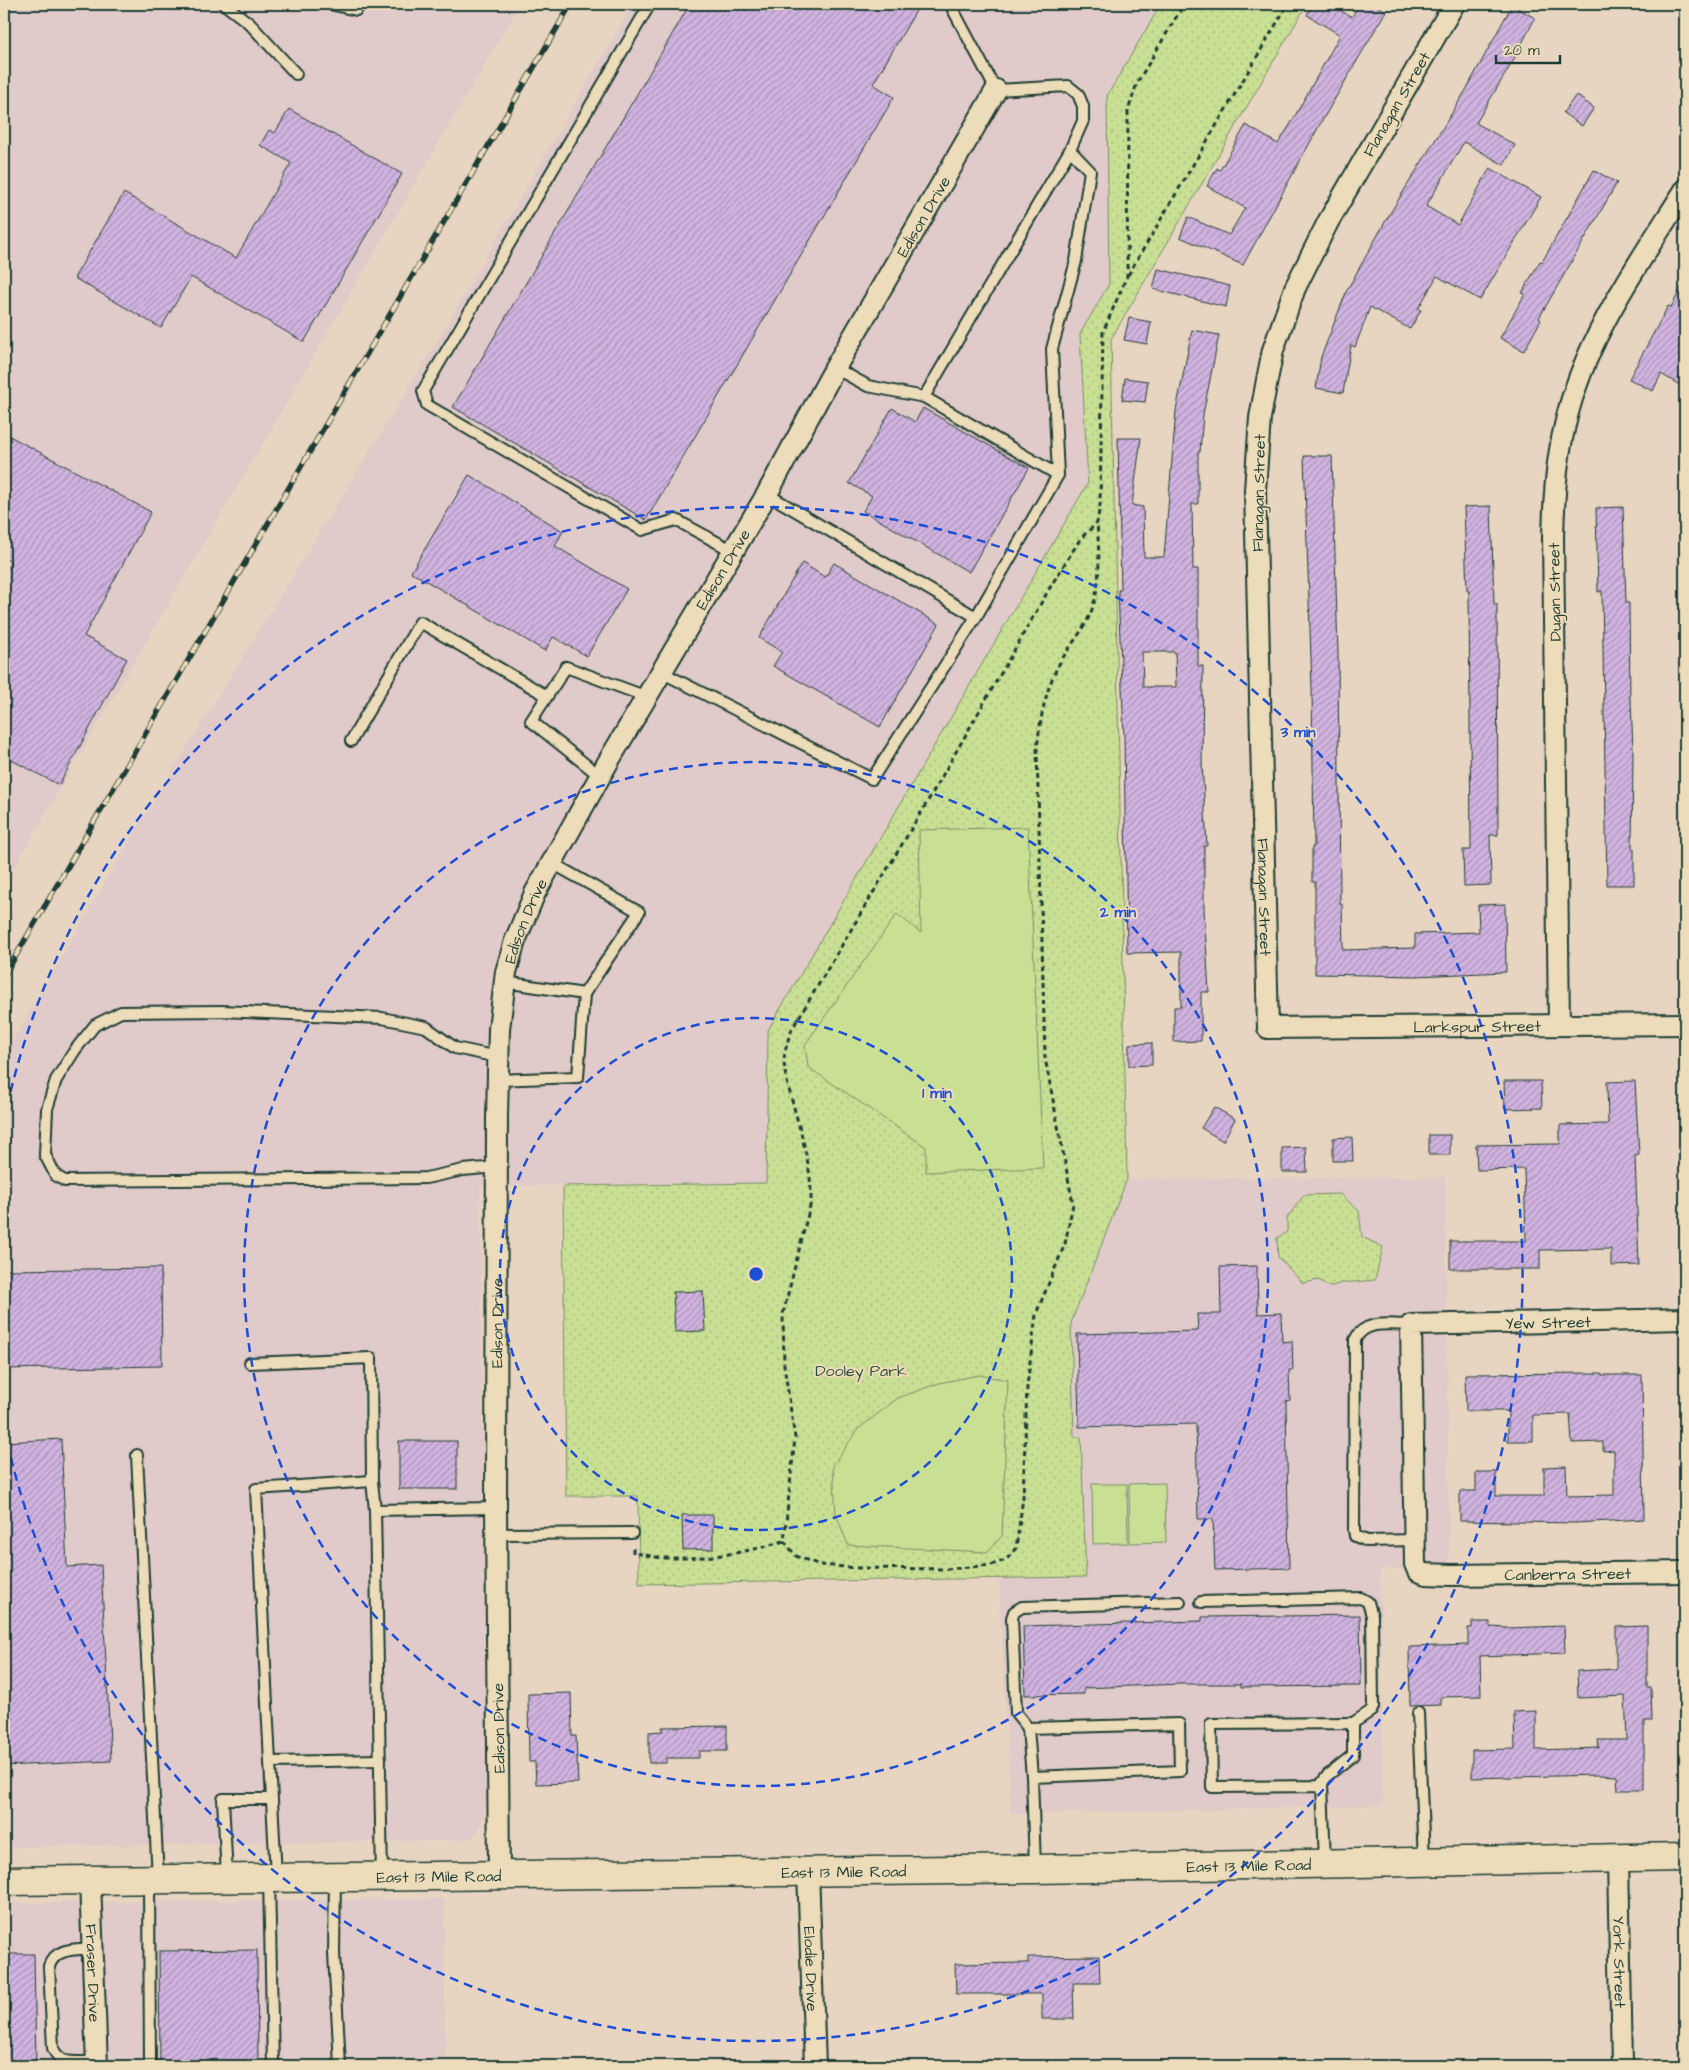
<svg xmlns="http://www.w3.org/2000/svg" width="1689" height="2070" font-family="'Architects Daughter',sans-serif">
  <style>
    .built { fill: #e0caca }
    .grass { fill: url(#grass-dots); stroke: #748e64 }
    .garden { fill: #c9df94; stroke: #748e64 }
    .building { fill: url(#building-hatch); stroke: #1f3d34; fill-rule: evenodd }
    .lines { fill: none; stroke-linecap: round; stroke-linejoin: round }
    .service-casing { stroke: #1f3d34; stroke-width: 14 }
    .minor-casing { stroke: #1f3d34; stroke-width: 24 }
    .secondary-casing { stroke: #1f3d34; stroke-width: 31 }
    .path { stroke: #1f3d34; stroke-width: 3; stroke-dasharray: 5 4; stroke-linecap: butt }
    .service { stroke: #eddcb9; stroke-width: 10 }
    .minor { stroke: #eddcb9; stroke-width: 20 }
    .secondary { stroke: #eddcb9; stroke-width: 28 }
    .rail-casing { stroke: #1f3d34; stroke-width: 5.5 }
    .rail { stroke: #eddcb9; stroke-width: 4; stroke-dasharray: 11; stroke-linecap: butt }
    .ring { fill: none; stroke: #1d4ed8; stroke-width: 2.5; stroke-dasharray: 9 6 }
    .labels { text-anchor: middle; stroke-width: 4; stroke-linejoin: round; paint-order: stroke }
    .street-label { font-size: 16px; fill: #1f3d34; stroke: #eddcb9 }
    .park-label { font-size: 16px; fill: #304d3e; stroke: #eddcb9 }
    .centre { fill: #1d4ed8; stroke: #eddcb9; stroke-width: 2.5 }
    .ring-label { font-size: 15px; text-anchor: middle; font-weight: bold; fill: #1d4ed8; stroke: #eddcb9; stroke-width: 4; stroke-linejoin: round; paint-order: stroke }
  </style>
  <defs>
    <pattern id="grass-dots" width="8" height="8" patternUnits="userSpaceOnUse" patternTransform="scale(1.25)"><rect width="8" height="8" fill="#c9df94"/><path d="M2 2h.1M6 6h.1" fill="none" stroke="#acc080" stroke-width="1.8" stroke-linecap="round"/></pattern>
    <pattern id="building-hatch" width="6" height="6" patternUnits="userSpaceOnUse" patternTransform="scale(1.25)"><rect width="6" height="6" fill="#d1b3e0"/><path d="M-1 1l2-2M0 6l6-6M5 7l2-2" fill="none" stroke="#a993b6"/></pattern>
  </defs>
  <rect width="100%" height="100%" fill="#e7d4c1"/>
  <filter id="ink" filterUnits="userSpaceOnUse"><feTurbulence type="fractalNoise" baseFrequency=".02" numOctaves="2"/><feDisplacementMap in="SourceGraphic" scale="10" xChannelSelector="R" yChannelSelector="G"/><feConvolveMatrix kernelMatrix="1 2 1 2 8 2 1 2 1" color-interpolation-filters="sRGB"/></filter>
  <g filter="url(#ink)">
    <g class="built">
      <path d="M4,4H520L4,884Z"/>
      <path d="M633,4H1161L1107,96L1109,284L1080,334L1088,483L768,1030L766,1183L480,1186L486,1803L481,1825L477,1832L469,1839L455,1840L4,1847V1057L128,843L422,367Z"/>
      <path d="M1445,1177L1449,1567L1380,1569L1383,1805L1011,1814L999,1578L1086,1576L1081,1438L1074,1437L1071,1323L1127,1179Z"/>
      <path d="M444,1899L445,2066H4V1903Z"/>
    </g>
    <g class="grass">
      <path d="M1161,4H1307L1111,339L1127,1179L1071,1323L1074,1437H1081L1086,1577L639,1584L638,1496H566L563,1186L766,1183L768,1030L1088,483L1080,334L1109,284L1107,96Z"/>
      <path d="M1340,1194L1359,1211L1362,1237L1383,1247L1375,1280L1342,1283L1329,1287L1319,1280L1303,1283L1278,1257L1277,1238L1287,1232V1218L1304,1195Z"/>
    </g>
    <g class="garden">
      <path d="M1028,827L1043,1168L926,1172V1147L808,1067L805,1045L897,914L921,933L919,830Z"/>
      <path d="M979,1375L1008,1380L1002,1536L987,1552L848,1545L836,1514L833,1466L857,1430L898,1398L939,1383Z"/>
      <path d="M1165,1483L1166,1542L1130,1543L1129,1484Z"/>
      <path d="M1092,1484H1127L1128,1543L1093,1544Z"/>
    </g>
    <g class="building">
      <path d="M690,4H920L873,84L894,97L646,520L453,407Z"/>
      <path d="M1313,4H1328L1352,17L1359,4H1374L1386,11L1319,126L1243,265L1180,237L1188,217L1229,235L1245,208L1207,186L1217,168L1220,170L1246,125L1278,144L1290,125L1340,35L1307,15Z"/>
      <path d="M1512,5L1535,18L1513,61L1476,123L1515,145L1504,165L1464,142L1426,206L1458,225L1490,168L1541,197L1480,300L1437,276L1418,309L1421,310L1410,329L1370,307L1355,347L1351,345L1343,393L1316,388L1321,357L1347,290L1389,215L1466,90Z"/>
      <path d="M1576,95L1594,108L1582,126L1563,113Z"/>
      <path d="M289,109L402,174L304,342L191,277L161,328L74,278L124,193L236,258L291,163L260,145L269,130L275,133Z"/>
      <path d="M1594,170L1617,183L1539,318L1541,320L1524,351L1500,338L1525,294L1522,293L1540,261L1542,262Z"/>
      <path d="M1158,269L1230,286L1226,307L1153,289Z"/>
      <path d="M1685,281V388L1661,374L1653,391L1629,379L1668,306L1671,307Z"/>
      <path d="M1129,318L1151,322L1147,344L1124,340Z"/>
      <path d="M1192,330L1219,335L1203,414L1200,452H1198V504H1192L1193,569H1198V666H1203L1202,763L1207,846H1204V909L1209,992H1201V1041L1174,1042V1007H1181V952L1127,953L1124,736L1118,590H1121L1118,438H1141L1132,505L1143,507L1144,557H1164L1176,411ZM1142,652H1175L1176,687H1143Z"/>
      <path d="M1125,378L1148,381L1145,402L1122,400Z"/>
      <path d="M892,408L915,422L923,408L1029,468L969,572L863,511L872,496L849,483Z"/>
      <path d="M4,433L151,512L84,636L127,659L59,785L4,756V574L11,562L4,558Z"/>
      <path d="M1304,456H1332L1338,652L1340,904H1342L1343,950L1415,948V934L1479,932L1478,905L1505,904L1506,972L1416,976L1315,974V882H1312V847H1314L1312,687Z"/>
      <path d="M469,475L563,531L555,546L627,589L587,656L553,637L545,651L411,572Z"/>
      <path d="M1491,506L1494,604H1497L1498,835H1490L1491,885L1464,886L1463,850H1471L1469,591H1467L1464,507Z"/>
      <path d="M1623,507L1626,603H1629L1630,701H1631L1633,750L1632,849H1634V885H1607L1602,591L1598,592L1596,508Z"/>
      <path d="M802,563L825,577L834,563L939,624L880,727L773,666L782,652L759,638Z"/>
      <path d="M1152,1043V1065L1129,1066V1044Z"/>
      <path d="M1504,1081H1541L1542,1108L1505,1109Z"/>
      <path d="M1635,1081L1639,1155L1635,1156L1639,1265L1611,1266V1249L1540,1250V1269H1450V1241H1526L1524,1169L1477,1170L1476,1145L1560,1144V1125L1608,1124L1607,1082Z"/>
      <path d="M1214,1107L1235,1119L1223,1141L1201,1128Z"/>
      <rect x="1429" y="1135" width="21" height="20"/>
      <path d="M1352,1137L1353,1161H1333V1138Z"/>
      <path d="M1306,1147L1307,1172H1282V1148Z"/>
      <path d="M1257,1266L1258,1314L1281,1313L1282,1342L1292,1341L1293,1370H1289L1290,1400L1286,1401L1289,1568L1215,1570L1213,1519H1198L1196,1424L1079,1427L1077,1334L1198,1331L1197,1314H1221L1220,1267Z"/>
      <path d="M161,1268L162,1366L4,1369V1270Z"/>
      <path d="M703,1291L705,1331L675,1332L673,1292Z"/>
      <path d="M1602,1373V1375H1642L1644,1519L1575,1523L1460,1521V1491H1476V1472H1496V1496H1544V1467L1566,1466L1567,1496L1614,1495V1450L1603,1451V1442L1572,1443L1570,1414L1533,1415V1441H1508V1411H1466L1465,1374Z"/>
      <path d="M61,1439L67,1567L101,1565L111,1761L4,1766V1442Z"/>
      <rect x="399" y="1441" width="58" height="48"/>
      <path d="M682,1515H713V1549L683,1550Z"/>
      <path d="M1360,1615L1361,1686L1241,1687V1684H1180L1084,1688V1694L1025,1695L1023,1626L1202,1621V1617Z"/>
      <path d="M1472,1622H1490V1627L1507,1628L1564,1626L1565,1653L1480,1656L1481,1696L1441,1697V1705L1410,1706L1409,1647L1468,1645V1628H1472Z"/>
      <path d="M1647,1626V1688H1651L1652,1721H1644V1790H1618L1617,1776L1599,1775L1472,1778V1750L1515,1749L1514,1712L1536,1711V1750L1599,1748L1598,1740H1627L1625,1696L1578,1698L1577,1671L1616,1669V1627Z"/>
      <path d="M571,1693L572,1736H576L578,1783L536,1784L535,1762H529L528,1694Z"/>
      <path d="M727,1726V1751H699V1758H666V1763H649V1732L663,1731L662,1727Z"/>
      <path d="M257,1950L258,2066H160L159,1951Z"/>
      <path d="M4,1954H34L36,2066H4Z"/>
      <path d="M1099,1956L1100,1983H1073L1074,2019H1042V1994H956L955,1964L1028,1963V1957Z"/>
    </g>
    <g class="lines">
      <g class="service-casing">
        <g id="service">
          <path d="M224,4L249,23L296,74"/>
          <path d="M330,4L356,10L361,4"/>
          <path d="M650,4L423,391L427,405L642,530L676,520L733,551"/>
          <path d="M950,4L996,90L1068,86L1078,94L1083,106V121L1070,150"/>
          <path d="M835,368L868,386L924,397L1058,475L1052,349L1076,261L1090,171L1070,150L924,397"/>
          <path d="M976,617L1058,475"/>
          <path d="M661,672L872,779L976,617L767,494"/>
          <path d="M351,741L420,622L547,696"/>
          <path d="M600,776L531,721L566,667L647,697"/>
          <path d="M504,982L584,994L639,912L552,863"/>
          <path d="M498,1080L578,1077L584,994"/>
          <path d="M497,1167L463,1170L426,1178L65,1181L56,1176L45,1155L47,1109L56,1080L75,1050L95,1025L121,1012L221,1011L382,1018L426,1027L455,1048L498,1057"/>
          <path d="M1411,1325C1392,1325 1364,1319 1355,1340L1354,1530L1355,1536L1367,1541L1415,1540"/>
          <path d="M250,1363L371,1358L372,1481L375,1510"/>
          <path d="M137,1455L158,1879"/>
          <path d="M496,1534L632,1533"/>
          <path d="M1201,1602L1361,1598L1368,1602L1372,1616L1373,1707L1371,1711L1353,1723"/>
          <path d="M1418,1713L1424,1862"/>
          <path d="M1028,1728L1016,1713L1012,1618L1014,1612L1022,1607L1180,1602"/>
          <path d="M270,1762L256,1489L372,1481"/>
          <path d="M1032,1777L1028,1728L1179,1724L1180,1771L1032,1777L1035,1868"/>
          <path d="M1322,1786L1212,1787L1211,1724L1353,1723V1755L1328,1775L1322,1783L1325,1863"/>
          <path d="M276,1876L270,1762L380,1760"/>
          <path d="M382,1876L375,1510L496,1508"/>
          <path d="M227,1877L223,1799H271"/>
          <path d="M335,1877L334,1953L340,2066"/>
          <path d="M269,1879L273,2066"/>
          <path d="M149,1880L150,2066"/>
          <path d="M93,1948C76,1950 56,1947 49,1966L53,2048C60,2067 79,2061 96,2062"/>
        </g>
      </g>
      <g class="minor-casing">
        <g id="minor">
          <path id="s1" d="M1454,4L1328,222L1295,288L1273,350L1267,380L1260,418L1255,490L1268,1028L1685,1024"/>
          <path d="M1559,1025L1553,538C1554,499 1556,462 1565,425C1584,339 1639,263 1685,190"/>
          <path id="s2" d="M1685,1319L1411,1325L1415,1564L1418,1571L1426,1574L1451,1575L1685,1572"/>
          <path id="s3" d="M1618,1858L1622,2066"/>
          <path id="s4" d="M808,1871L815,2066"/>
          <path id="s5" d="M499,1875L496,1508L497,1117L499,1029L506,972L515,941L535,893L608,762L767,494L835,368L996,90"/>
          <path id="s6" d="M90,1881L97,2066"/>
        </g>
      </g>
      <g class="secondary-casing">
        <g id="secondary">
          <path id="s7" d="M4,1881L1035,1869L1685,1857"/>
        </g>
      </g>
      <g class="path">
        <path d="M1128,275L1288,4"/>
        <path d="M784,1541L796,1556L820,1565L858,1568L948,1569L991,1565L1006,1560L1016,1548L1023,1498L1027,1386L1036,1314L1065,1244L1073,1204L1045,1058L1037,750C1040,719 1046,683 1064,656C1075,639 1089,623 1094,603C1101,577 1099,549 1097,523"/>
        <path d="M633,1548V1553C644,1554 656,1558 667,1558C707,1559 746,1553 784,1541L795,1438L784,1365L783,1314L811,1202C812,1168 802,1137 793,1104C789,1089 784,1074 784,1059C785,1049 788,1039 792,1029L929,799L1052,584L1081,538L1097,523L1100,505L1103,332L1127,276L1128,111L1137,83L1184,4"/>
      </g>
      <use href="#service" class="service"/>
      <use href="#minor" class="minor"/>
      <use href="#secondary" class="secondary"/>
      <g class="rail-casing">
        <path id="rail" d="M4,976L571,4"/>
      </g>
      <use href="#rail" class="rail"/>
    </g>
  </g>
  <g class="ring">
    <circle cx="756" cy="1274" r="256"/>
    <circle cx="756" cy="1274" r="512"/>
    <path d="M4 1121A767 767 0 1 1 4 1427"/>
  </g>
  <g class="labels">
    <g class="street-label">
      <text transform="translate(1396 104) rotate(-60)" y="6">Flanagan Street</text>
      <text dy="6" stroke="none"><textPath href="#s5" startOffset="1768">Edison Drive</textPath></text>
      <text transform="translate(1258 493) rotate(-89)" y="6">Flanagan Street</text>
      <text dy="6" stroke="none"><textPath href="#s5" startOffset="1362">Edison Drive</textPath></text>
      <text transform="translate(1554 592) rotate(-91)" y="6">Dugan Street</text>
      <text dy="6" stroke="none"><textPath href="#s1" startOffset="940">Flanagan Street</textPath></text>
      <text dy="6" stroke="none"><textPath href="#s5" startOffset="958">Edison Drive</textPath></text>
      <text dy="6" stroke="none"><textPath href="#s1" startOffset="1280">Larkspur Street</textPath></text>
      <text transform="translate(1548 1322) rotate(-1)" y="6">Yew Street</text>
      <text dy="6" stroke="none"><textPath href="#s5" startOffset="552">Edison Drive</textPath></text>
      <text dy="6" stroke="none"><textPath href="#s2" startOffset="671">Canberra Street</textPath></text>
      <text transform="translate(498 1728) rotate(-91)" y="6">Edison Drive</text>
      <text dy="6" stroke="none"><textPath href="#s7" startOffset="1245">East 13 Mile Road</textPath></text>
      <text dy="6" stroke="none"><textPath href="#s7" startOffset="840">East 13 Mile Road</textPath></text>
      <text dy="6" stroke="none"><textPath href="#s7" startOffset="435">East 13 Mile Road</textPath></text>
      <text dy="6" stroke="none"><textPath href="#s3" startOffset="104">York Street</textPath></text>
      <text dy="6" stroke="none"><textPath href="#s4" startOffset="98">Elodie Drive</textPath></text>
      <text dy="6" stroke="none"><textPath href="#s6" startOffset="92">Fraser Drive</textPath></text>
    </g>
    <g class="park-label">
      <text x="861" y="1376">Dooley Park</text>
    </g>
  </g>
  <circle cx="756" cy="1274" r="8" class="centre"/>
  <g class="ring-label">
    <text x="1298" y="737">3 min</text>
    <text x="1118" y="917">2 min</text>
    <text x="937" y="1098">1 min</text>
  </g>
  <rect width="1689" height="2070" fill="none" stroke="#eddcb9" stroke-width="20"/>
  <rect x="10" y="10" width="1669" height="2050" fill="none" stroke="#1f3d34" stroke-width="2" filter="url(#ink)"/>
  <path d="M1496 55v8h64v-8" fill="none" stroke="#1f3d34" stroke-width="2.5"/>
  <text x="1504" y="55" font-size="15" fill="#1f3d34" stroke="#eddcb9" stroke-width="4" paint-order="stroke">20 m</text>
</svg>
